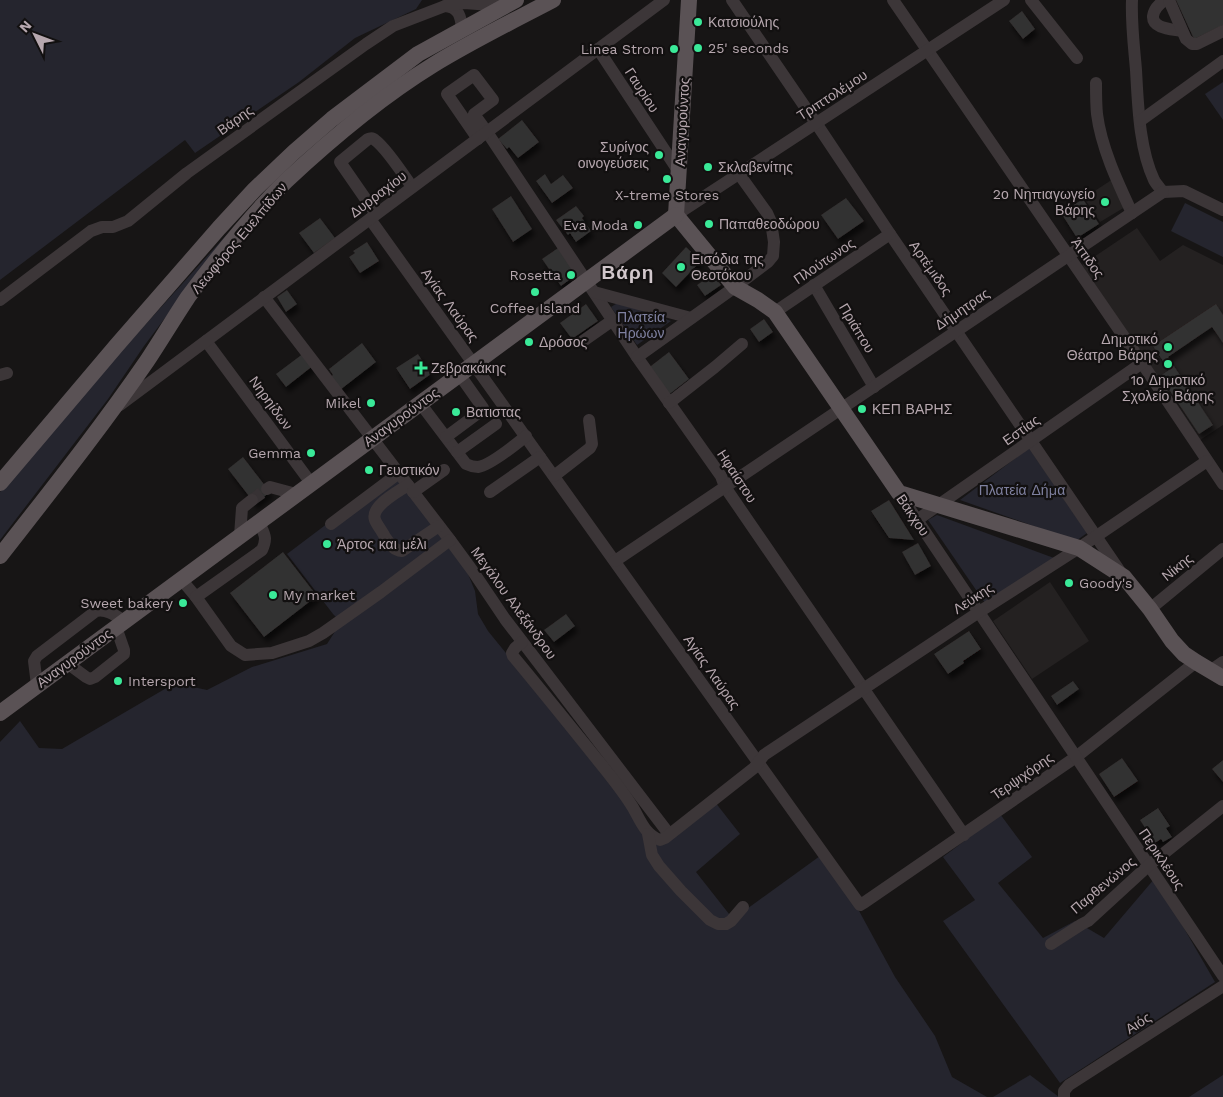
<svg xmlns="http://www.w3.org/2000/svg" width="1223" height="1097" font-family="'Work Sans',sans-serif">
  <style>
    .built { fill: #242121 }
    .green { fill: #25252e }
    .building { fill: #333030; filter: url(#shadow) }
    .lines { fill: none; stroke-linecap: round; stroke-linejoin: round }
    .minor-tunnel { stroke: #373234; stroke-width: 12; stroke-dasharray: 12 6; stroke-linecap: butt }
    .minor { stroke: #3c3638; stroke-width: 12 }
    .major { stroke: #5a5255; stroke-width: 16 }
    .poi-dot { fill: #3ae998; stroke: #121010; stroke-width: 2 }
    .labels { text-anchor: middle; stroke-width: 4.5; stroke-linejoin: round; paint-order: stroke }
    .poi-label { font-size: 14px; fill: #b6a7ae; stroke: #121010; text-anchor: start }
    .street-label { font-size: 14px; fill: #b6a7ae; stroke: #121010 }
    .park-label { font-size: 14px; fill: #7f81a0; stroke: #121010 }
    .district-label { font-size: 19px; font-weight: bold; letter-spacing: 1px; fill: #d2c8cc; stroke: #121010 }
  </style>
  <defs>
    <filter id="shadow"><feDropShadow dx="3" dy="5.5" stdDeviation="2.5" flood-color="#0009"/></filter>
  </defs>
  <rect width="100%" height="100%" fill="#171515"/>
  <g class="built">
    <path d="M1113,179L1125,207L1100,222L1084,198Z"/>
    <path d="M1137,228L1160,261L1183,245L1223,265V425L1200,440L1082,265Z"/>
    <path d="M1050,582L1089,641L1032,679L993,621Z"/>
  </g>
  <g class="green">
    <path d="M0,0H422L416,9L355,38L299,82L195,153L185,140L0,280Z"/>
    <path d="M1223,82V120L1205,94Z"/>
    <path d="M1185,203L1223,222V257L1171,231Z"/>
    <path d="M230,231L144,346L108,399L0,540V492L49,431Z"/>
    <path d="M619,302L671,321L637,345L611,307Z"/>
    <path d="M1029,448L1087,533L1076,541L960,500Z"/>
    <path d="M393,474L466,569L475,591L478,614L488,631L620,793L649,840L715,802L740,834L696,872L733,919L820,856L858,909L895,977L935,1036L952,1077L987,1097H0V742L20,721L39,748L62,749L175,683L207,690L252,667L327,644L341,622L333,614L287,554Z"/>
    <path d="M937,515L1054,558L985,603L928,520Z"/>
    <path d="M1000,814L1032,857L998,883L1043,938L1075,921L1104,938L1155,878L1215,982L1060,1083L943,921L975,900L943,857Z"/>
    <path d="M1030,1075L1059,1097H993Z"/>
    <path d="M1223,1075V1097H1189Z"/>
  </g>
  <g class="building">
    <path d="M1176,0H1223V25L1194,39Z"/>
    <path d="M1022,11L1035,29L1023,39L1009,21Z"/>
    <path d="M522,120L539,142L518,158L509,147L507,149L498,139Z"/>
    <path d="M545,174L551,184L563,175L573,188L552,203L536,181Z"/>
    <path d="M511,196L532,229L513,242L492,209Z"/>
    <path d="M846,198L864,221L838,239L821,215Z"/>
    <path d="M1083,199L1099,224L1077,238L1061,213Z"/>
    <path d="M576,206L584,216L582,218L591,231L576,242L570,233L568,235L556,220Z"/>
    <path d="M320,218L335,238L314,253L299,233Z"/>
    <path d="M367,242L379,261L360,273L349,257L355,253L353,251Z"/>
    <path d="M686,247L701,261L676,287L662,273Z"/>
    <path d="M558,248L576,275L561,286L542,259Z"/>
    <path d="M713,274L721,285L705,296L697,285Z"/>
    <path d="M287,290L297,304L286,312L277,297Z"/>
    <path d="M586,304L598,321L572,339L560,323Z"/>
    <path d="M1216,304L1223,315V343L1212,327L1168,357L1213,425L1199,434L1160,376L1169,370L1153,346Z"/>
    <path d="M764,319L773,332L759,342L750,329Z"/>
    <path d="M362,343L376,362L340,390L330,377L333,375L329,369Z"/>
    <path d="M669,352L689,379L667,396L647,369Z"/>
    <path d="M304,353L314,365L286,387L276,374Z"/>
    <path d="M418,354L431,374L410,389L396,368Z"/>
    <path d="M243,457L270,492L255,504L228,469Z"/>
    <path d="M889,500L914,540L889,538L871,511Z"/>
    <path d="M918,543L931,566L915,575L902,552Z"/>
    <path d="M283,552L317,596L264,637L230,593Z"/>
    <path d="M566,614L575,626L554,642L544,630Z"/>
    <path d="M969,631L981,649L963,661L964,663L948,674L934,654Z"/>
    <path d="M1073,681L1079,689L1057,705L1051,696Z"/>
    <path d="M1122,758L1138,781L1114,797L1099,774Z"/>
    <path d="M1223,760V782L1212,769Z"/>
    <path d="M1158,808L1170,826L1166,828L1172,837L1163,842L1161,839L1155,843L1140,820Z"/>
  </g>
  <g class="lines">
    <path class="minor-tunnel" d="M252,500L267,489"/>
    <g class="minor">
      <path d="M732,0L816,123L890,234L1121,573"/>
      <path d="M893,0L1142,363L1223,484"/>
      <path d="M1031,0L1077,58"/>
      <path d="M1132,0C1131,23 1134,46 1136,70C1138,104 1139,148 1154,180C1156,184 1160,188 1163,192"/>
      <path d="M1165,0C1159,4 1154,9 1153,16C1152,29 1173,29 1182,31"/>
      <path d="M1169,0L1186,39L1192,44H1197L1223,31"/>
      <path d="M445,6C459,7 461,17 462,29"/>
      <path d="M598,49L679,172"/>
      <path d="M1096,83C1096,93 1096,104 1097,114C1101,147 1118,183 1132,213"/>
      <path d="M1140,121L1223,61"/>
      <path d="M478,139L447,94L474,75L493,100L474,114L487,132L637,357L721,476L725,487L964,835"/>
      <path d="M1163,192L1184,191L1223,210"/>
      <path d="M376,214L340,162L368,139C372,138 372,137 375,140C387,149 403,174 412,187"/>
      <path d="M676,215L1004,0"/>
      <path d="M370,219L860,905L865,902L1076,757L1196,662"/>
      <path d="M814,285L874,387"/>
      <path d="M594,292L691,318"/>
      <path d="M264,297L450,540L472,570L505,619L669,834"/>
      <path d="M0,300L91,231L102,227H113L128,221L187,173L366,44L393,26L445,6L464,3L505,6"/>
      <path d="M775,312L890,234"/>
      <path d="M206,341L311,483"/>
      <path d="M583,341L613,320"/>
      <path d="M637,357L735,287L768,262L773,256L774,242L771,222L767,213L739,174"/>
      <path d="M0,375L7,373"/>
      <path d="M420,403L466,464C470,466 473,467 478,467C491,465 515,445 526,436"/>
      <path d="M669,403L715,367L742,344"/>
      <path d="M120,405L664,0"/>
      <path d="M446,437L481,411L483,408L459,374"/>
      <path d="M457,452L496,424"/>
      <path d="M554,476L590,448L592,444L589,420"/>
      <path d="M408,485C398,492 370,506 375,520C377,525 382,531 385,537C390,544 393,550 402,551L439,526"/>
      <path d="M267,489L270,487L296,494"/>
      <path d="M413,492L444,470"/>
      <path d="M490,492L540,457"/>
      <path d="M899,493L1223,976"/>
      <path d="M917,520L1142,363"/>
      <path d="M331,524L399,473"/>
      <path d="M240,536L242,508L252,500"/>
      <path d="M615,561L1163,192"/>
      <path d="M181,579L196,597L231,646L245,655L272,653L309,641L323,633L381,592L450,540"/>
      <path d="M196,597L262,550C268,537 264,534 259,522"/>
      <path d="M1150,609L1223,549"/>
      <path d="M522,642L515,648L512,653L513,656C538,686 563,717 588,748C603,767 619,785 632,806C640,819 644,834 660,840L665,838L754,768L764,755L979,612L1079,548L1207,461"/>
      <path d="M67,663L86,677L90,679L95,677L124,654V650L116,627"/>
      <path d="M1210,671L1223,662"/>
      <path d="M37,685L34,661L37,656L96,611C107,609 115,615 124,621"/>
      <path d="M648,834L652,855L659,866L681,891L710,920L718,924H726L731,921L743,907"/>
      <path d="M1051,944L1082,924L1088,921L1148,866L1223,806"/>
      <path d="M1064,1097V1091L1069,1085L1223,986"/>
    </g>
    <g class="major">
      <path d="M676,215L735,287L758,300L775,312L899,493L1079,548L1124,577L1150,609L1172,641L1184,654L1196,662L1223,678"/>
      <path d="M676,215L689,0"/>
      <path d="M0,483L117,345L219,228L255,189L294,152L332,119L418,54L516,0"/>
      <path d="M0,556C50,492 101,428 147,361C161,340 174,318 188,297C218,257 250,216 286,181C331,139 381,97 433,65C472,41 513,21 553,0"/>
      <path d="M0,713L676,215"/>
    </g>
  </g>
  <g class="poi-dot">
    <circle cx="698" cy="22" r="5"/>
    <circle cx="698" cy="48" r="5"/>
    <circle cx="674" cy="49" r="5"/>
    <circle cx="659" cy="155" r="5"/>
    <circle cx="708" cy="167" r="5"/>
    <circle cx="667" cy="179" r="5"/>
    <circle cx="1105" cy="202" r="5"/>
    <circle cx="709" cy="224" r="5"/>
    <circle cx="638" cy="225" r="5"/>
    <circle cx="681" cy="267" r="5"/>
    <circle cx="571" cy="275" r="5"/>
    <circle cx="535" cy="292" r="5"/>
    <circle cx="529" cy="342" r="5"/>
    <circle cx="1168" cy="347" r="5"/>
    <circle cx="1168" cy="364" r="5"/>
    <path d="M418.5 360.5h5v5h5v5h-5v5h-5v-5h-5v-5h5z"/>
    <circle cx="371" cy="403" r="5"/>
    <circle cx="862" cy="409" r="5"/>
    <circle cx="456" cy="412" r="5"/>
    <circle cx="311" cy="453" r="5"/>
    <circle cx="369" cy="470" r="5"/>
    <circle cx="327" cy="544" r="5"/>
    <circle cx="1069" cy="583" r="5"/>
    <circle cx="273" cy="595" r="5"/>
    <circle cx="183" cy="603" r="5"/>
    <circle cx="118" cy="681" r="5"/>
  </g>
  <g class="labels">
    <g class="poi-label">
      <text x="708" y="27">Κατσιούλης</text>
      <text x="708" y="53">25' seconds</text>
      <text x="664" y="54" text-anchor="end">Linea Strom</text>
      <text x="649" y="152" text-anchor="end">Συρίγος<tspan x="649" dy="16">οινογεύσεις</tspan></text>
      <text x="718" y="172">Σκλαβενίτης</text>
      <text x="1095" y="199" text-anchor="end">2ο Νηπιαγωγείο<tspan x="1095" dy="16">Βάρης</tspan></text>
      <text x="667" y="200" text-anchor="middle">X-treme Stores</text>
      <text x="719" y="229">Παπαθεοδώρου</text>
      <text x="628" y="230" text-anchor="end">Eva Moda</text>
      <text x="691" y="264">Εισόδια της<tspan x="691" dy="16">Θεοτόκου</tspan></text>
      <text x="561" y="280" text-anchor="end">Rosetta</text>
      <text x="535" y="313" text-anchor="middle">Coffee Island</text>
      <text x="1158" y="344" text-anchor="end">Δημοτικό<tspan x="1158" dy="16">Θέατρο Βάρης</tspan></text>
      <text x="539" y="347">Δρόσος</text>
      <text x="431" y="373">Ζεβρακάκης</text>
      <text x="1168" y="385" text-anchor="middle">1ο Δημοτικό<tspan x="1168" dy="16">Σχολείο Βάρης</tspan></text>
      <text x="361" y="408" text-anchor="end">Mikel</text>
      <text x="872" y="414">ΚΕΠ ΒΑΡΗΣ</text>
      <text x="466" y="417">Βατιστας</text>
      <text x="301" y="458" text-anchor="end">Gemma</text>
      <text x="379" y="475">Γευστικόν</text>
      <text x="337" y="549">Άρτος και μέλι</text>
      <text x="1079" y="588">Goody's</text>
      <text x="283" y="600">My market</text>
      <text x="173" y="608" text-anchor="end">Sweet bakery</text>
      <text x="128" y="686">Intersport</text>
    </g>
    <g class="street-label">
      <text transform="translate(642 90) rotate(57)" y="5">Γαυρίου</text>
      <text transform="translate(832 95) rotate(-33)" y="5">Τριπτολέμου</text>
      <text transform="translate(235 120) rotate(-36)" y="5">Βάρης</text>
      <text transform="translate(682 122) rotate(-87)" y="5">Αναγυρούντος</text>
      <text transform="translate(378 194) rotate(-37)" y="5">Δυρραχίου</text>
      <text transform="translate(239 238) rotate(-50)" y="5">Λεωφόρος Ευελπίδων</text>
      <text transform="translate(1088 258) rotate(55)" y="5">Άττιδος</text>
      <text transform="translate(824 261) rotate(-34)" y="5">Πλούτωνος</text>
      <text transform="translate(931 268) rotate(55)" y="5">Αρτέμιδος</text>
      <text transform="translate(450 305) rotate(54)" y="5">Αγίας Λαύρας</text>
      <text transform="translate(962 309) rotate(-34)" y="5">Δήμητρας</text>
      <text transform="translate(857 328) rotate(59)" y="5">Πριάπου</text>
      <text transform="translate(271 403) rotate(54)" y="5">Νηρηίδων</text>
      <text transform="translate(401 417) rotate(-36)" y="5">Αναγυρούντος</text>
      <text transform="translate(1021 430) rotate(-35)" y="5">Εστίας</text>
      <text transform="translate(737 476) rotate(57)" y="5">Ηφαίστου</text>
      <text transform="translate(913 515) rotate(56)" y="5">Βάκχου</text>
      <text transform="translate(1177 567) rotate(-39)" y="5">Νίκης</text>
      <text transform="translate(973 598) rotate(-33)" y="5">Λεύκης</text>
      <text transform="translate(514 603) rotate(54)" y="5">Μεγάλου Αλεξάνδρου</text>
      <text transform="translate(74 658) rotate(-36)" y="5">Αναγυρούντος</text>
      <text transform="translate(712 672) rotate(55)" y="5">Αγίας Λαύρας</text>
      <text transform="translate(1022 776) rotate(-35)" y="5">Τερψιχόρης</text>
      <text transform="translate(1162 859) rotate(56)" y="5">Περικλέους</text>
      <text transform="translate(1103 885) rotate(-40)" y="5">Παρθενώνος</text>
      <text transform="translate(1138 1023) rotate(-33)" y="5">Αιός</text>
    </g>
    <g class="park-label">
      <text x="641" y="322">Πλατεία<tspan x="641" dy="16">Ηρώων</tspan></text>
      <text x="1022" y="495">Πλατεία Δήμα</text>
    </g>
    <g class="district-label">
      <text x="628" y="279">Βάρη</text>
    </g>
  </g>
  <g transform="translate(35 35) rotate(312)" stroke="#121010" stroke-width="4" paint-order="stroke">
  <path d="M0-4L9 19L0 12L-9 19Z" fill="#b6a7ae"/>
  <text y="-8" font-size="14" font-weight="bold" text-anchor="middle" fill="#b6a7ae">N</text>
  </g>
</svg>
